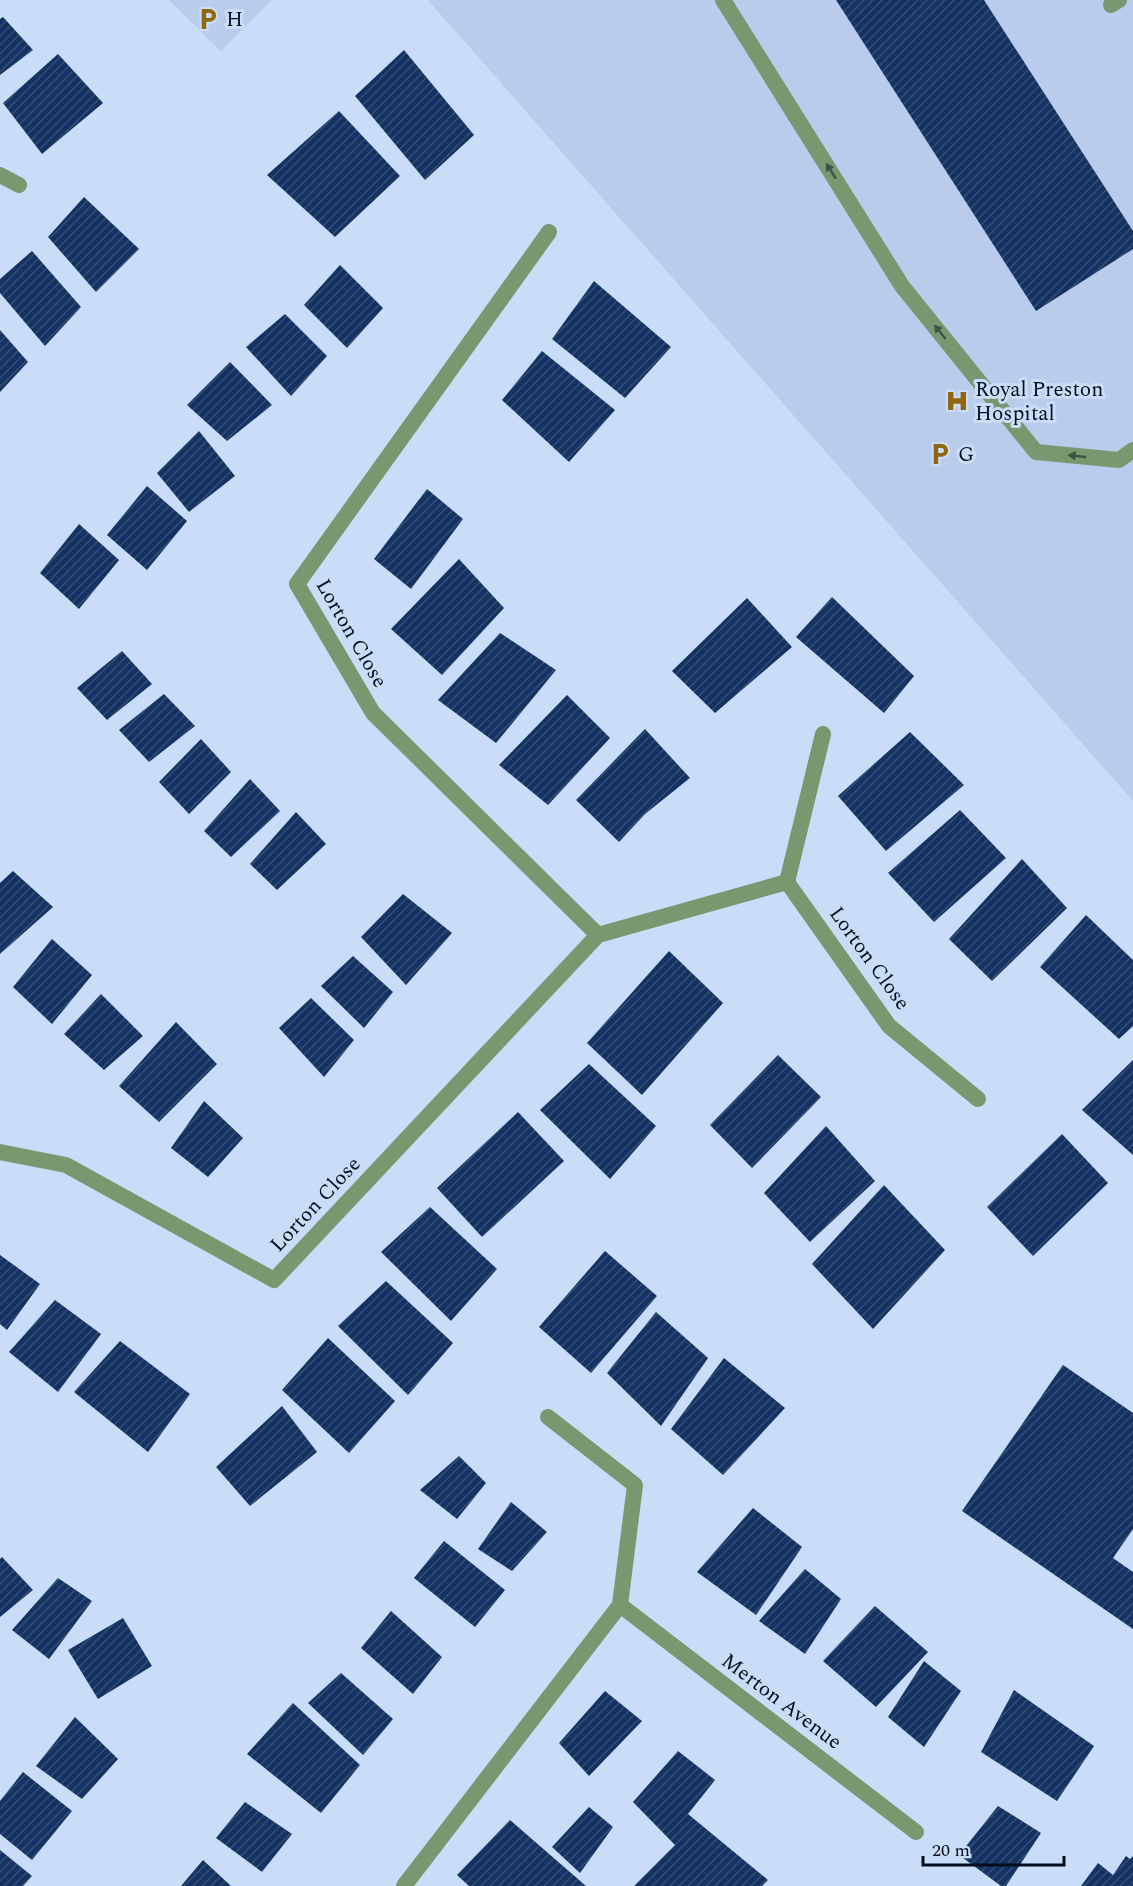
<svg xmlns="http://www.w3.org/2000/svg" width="1133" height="1886" font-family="Spectral,serif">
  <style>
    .built { fill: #b9cceb }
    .building { fill: url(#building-hatch) }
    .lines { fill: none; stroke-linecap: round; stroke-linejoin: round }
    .service { stroke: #789870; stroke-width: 16 }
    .minor { stroke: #789870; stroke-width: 16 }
    .oneway { fill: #3e5246 }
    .labels { text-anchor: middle; stroke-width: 6; stroke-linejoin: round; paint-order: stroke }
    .poi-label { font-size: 21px; fill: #050d1d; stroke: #c9dcf8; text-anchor: start }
    .street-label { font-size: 21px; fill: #050d1d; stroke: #c9dcf8 }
  </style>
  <defs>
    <pattern id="building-hatch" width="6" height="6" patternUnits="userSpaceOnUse" patternTransform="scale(1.5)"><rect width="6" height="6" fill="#143363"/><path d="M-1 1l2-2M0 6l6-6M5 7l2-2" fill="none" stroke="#344d75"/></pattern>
  </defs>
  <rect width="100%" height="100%" fill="#c9dcf8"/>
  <g class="built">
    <path d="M169,0H272L221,51Z"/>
    <path d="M428,0H1133V801Z"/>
  </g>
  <g class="building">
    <path d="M836,0H984L1133,231V249L1036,311Z"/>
    <path d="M3,17L33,50L0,75V19Z"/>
    <path d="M404,50L474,135L425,180L355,96Z"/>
    <path d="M58,54L103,103L42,154L3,103Z"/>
    <path d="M339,111L400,176L335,237L267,175Z"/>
    <path d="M84,197L139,249L96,292L48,237Z"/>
    <path d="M32,251L81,307L45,346L0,293V279Z"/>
    <path d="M340,265L383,308L347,348L304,305Z"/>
    <path d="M594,281L671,347L625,398L552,339Z"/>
    <path d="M285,314L327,356L291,396L246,347Z"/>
    <path d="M0,330L28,362L0,392Z"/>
    <path d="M542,351L615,410L569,462L502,400Z"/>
    <path d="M230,362L272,405L227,441L187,405Z"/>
    <path d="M199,431L235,476L189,512L157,473Z"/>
    <path d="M147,486L187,521L147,570L107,535Z"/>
    <path d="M427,489L463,519L411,589L374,559Z"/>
    <path d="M79,524L119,560L79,609L40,573Z"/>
    <path d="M459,559L504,608L442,675L391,629Z"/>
    <path d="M832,597L914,676L884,713L796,637Z"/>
    <path d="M747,598L792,647L715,713L672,671Z"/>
    <path d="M500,633L556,670L496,743L438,700Z"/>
    <path d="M122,651L152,684L107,720L77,688Z"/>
    <path d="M164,694L195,726L149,762L119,730Z"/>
    <path d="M567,695L610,738L548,805L499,765Z"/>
    <path d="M645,729L690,778L645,814L619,842L576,800Z"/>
    <path d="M910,732L964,785L886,851L838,796Z"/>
    <path d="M201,739L231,772L189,814L159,782Z"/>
    <path d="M250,779L280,811L231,857L204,831Z"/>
    <path d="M960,810L1006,858L934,922L888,873Z"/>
    <path d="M296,812L326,844L277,890L250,864Z"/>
    <path d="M1022,859L1067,908L992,981L949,939Z"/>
    <path d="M13,871L53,907L0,954V883Z"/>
    <path d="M403,894L452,933L406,985L361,937Z"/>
    <path d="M1086,915L1133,960V1026L1119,1039L1040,967Z"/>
    <path d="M52,939L92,975L52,1024L13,987Z"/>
    <path d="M669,951L723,1003L642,1095L587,1043Z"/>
    <path d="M353,956L393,992L364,1028L321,986Z"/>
    <path d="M101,994L143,1036L104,1070L64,1034Z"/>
    <path d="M311,998L354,1040L324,1077L279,1028Z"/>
    <path d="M176,1022L217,1064L159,1122L119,1086Z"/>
    <path d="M778,1055L821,1097L752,1168L710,1125Z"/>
    <path d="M1133,1060V1155L1082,1110Z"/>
    <path d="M589,1064L656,1126L610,1179L540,1110Z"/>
    <path d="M204,1101L243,1138L208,1177L171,1148Z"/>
    <path d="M518,1112L564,1161L482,1237L437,1188Z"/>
    <path d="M826,1126L875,1181L810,1242L764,1193Z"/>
    <path d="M1062,1134L1108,1183L1033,1256L987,1207Z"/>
    <path d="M884,1185L945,1250L873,1329L812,1264Z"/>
    <path d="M430,1207L497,1269L451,1321L381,1252Z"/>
    <path d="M605,1251L657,1296L591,1373L539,1327Z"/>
    <path d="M0,1255L40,1284L7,1330L0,1324Z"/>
    <path d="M386,1281L453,1343L408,1395L338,1326Z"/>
    <path d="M55,1300L101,1334L58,1392L9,1352Z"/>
    <path d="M656,1312L708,1358L661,1426L607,1373Z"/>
    <path d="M328,1338L395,1401L349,1453L282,1390Z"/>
    <path d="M120,1341L190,1394L148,1452L74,1392Z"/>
    <path d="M724,1358L785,1408L723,1475L671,1429Z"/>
    <path d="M1063,1365L1133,1413V1529L1113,1558L1133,1572V1629L962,1511Z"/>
    <path d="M282,1406L317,1452L250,1506L216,1467Z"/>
    <path d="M459,1456L486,1483L457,1519L420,1490Z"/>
    <path d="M511,1502L547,1532L512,1571L478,1549Z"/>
    <path d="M753,1508L802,1547L756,1615L697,1572Z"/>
    <path d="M444,1541L505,1590L475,1627L414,1578Z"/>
    <path d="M2,1557L33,1590L0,1617V1559Z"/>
    <path d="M805,1569L841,1599L805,1654L759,1621Z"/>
    <path d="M58,1578L92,1601L49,1659L12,1630Z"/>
    <path d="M875,1606L928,1652L876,1707L823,1661Z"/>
    <path d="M391,1611L442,1657L413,1694L361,1648Z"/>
    <path d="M123,1618L152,1666L98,1699L68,1650Z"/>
    <path d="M924,1661L961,1691L924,1747L888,1717Z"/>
    <path d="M341,1673L393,1719L363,1755L308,1703Z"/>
    <path d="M1014,1690L1094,1746L1057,1801L981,1752Z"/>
    <path d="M605,1691L642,1721L589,1776L559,1743Z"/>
    <path d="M293,1703L360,1765L321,1813L247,1754Z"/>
    <path d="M75,1717L118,1759L82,1799L36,1766Z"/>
    <path d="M678,1751L715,1780L688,1814L768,1880L762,1886H634L675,1845L633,1802Z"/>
    <path d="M23,1772L72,1811L32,1860L0,1834V1801Z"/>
    <path d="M245,1802L292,1834L262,1872L216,1838Z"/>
    <path d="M998,1806L1041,1833L1006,1886H1001L959,1855Z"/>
    <path d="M589,1807L613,1827L580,1873L552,1847Z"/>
    <path d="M510,1820L586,1886H469L457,1875Z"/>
    <path d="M0,1850L32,1876L23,1886H0Z"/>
    <path d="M1126,1856L1130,1859L1133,1856V1886H1081L1098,1863L1113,1875Z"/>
    <path d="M203,1860L231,1886H181Z"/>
  </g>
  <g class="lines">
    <g class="service">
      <path d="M723,0L902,286L1036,452L1119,460L1133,450"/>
      <path d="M1111,5L1119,0"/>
    </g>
    <g class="minor">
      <path d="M0,175L19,185"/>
      <path d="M549,232L297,584L373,713L598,935"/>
      <path d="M823,734L787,882L889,1026L978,1099"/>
      <path d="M0,1152L66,1165L274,1280L598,935L787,882"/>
      <path d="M620,1605L916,1832"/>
      <path d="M404,1886L620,1605L635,1485L548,1417"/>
    </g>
  </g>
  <defs><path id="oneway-solid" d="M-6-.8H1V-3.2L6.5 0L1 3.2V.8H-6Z" transform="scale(1.5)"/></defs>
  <g class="oneway">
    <use href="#oneway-solid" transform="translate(831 171) rotate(-122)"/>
    <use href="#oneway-solid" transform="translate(940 332) rotate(-129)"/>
    <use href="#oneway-solid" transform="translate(1077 456) rotate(-174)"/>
  </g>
  <defs>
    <g id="parking-bare" transform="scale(1.8)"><path d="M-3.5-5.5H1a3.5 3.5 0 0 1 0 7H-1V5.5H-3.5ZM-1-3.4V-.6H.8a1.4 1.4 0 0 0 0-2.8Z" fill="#90670f" stroke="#c9dcf8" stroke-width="2.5" paint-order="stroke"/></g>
    <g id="hospital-bare" transform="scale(1.8)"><path d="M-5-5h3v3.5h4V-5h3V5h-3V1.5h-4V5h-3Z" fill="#90670f" stroke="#c9dcf8" stroke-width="2.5" paint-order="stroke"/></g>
  </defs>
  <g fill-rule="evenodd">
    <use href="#parking-bare" x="208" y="19"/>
    <use href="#hospital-bare" x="957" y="401"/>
    <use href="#parking-bare" x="940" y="454"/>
  </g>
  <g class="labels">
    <g class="poi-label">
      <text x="226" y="26">H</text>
      <text x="975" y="396">Royal Preston<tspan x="975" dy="24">Hospital</tspan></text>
      <text x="958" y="461">G</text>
    </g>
    <g class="street-label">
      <text transform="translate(352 633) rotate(60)" y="7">Lorton Close</text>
      <text transform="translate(870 958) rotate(54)" y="7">Lorton Close</text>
      <text transform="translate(315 1204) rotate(-47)" y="7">Lorton Close</text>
      <text transform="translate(782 1701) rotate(37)" y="7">Merton Avenue</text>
    </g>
  </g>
  <path d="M923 1856v9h141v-9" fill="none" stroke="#050d1d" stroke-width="3"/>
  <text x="932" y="1856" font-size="18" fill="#050d1d" stroke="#c9dcf8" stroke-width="4.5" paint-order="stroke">20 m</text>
</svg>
